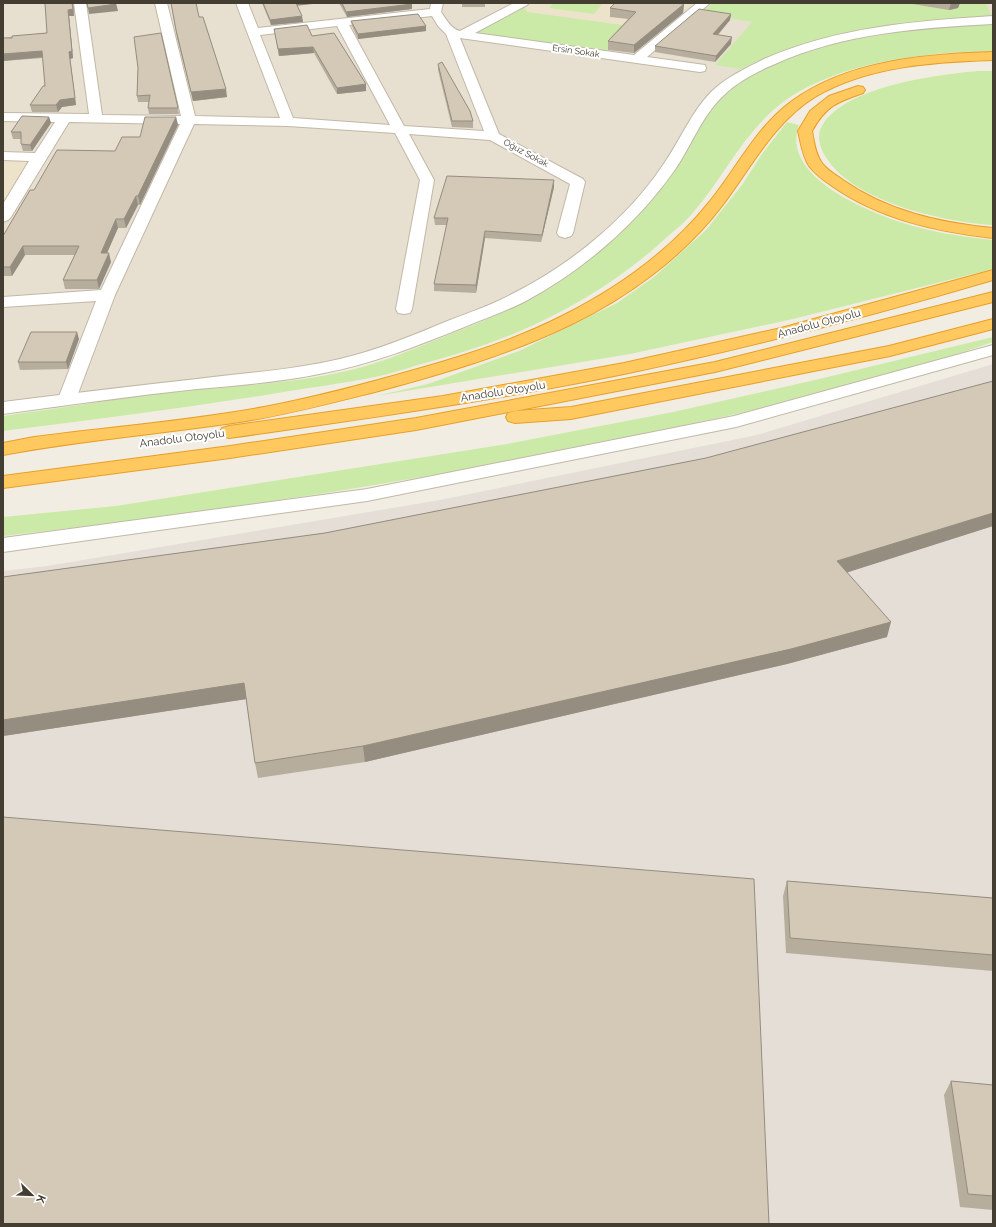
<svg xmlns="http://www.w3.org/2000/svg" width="996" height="1227" font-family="Raleway,sans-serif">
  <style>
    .residential { fill: #e7dfd0 }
    .industrial { fill: #e4ded7 }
    .education { fill: #ede3cb }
    .green { fill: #cceaa7 }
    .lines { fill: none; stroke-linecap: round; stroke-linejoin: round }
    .minor-casing { stroke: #c1b8a7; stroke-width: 2 }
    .tertiary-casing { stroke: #c1b8a7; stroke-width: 2 }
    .motorway-casing { stroke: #e79f28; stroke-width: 2 }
    .minor { fill: #fff; fill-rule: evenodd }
    .tertiary { fill: #fff; fill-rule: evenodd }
    .motorway { fill: #ffc960; fill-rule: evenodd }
    .wall { fill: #b6ad9d }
    .shaded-wall { fill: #948d80 }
    .building { fill: #d4c9b7; stroke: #948d80 }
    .labels { text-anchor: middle; stroke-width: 4; stroke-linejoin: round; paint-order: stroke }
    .far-street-label { font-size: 9px; fill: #443d32; stroke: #fff }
    .street-label { font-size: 11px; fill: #443d32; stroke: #fff }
  </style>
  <rect width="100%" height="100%" fill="#f2ede2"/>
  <path class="residential" d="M3,3H993V20L816,43L729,84L668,169L602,241L517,299L326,368L3,408Z"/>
  <path class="industrial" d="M993,364V1224H3V571L47,566L440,500L757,435Z"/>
  <g class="education">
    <path d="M532,3H692L659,30L527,12L524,7Z"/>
    <path d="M3,160H30L3,205Z"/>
  </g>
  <g class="green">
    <path d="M553,3L602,4L594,14L549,8Z"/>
    <path d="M713,3H976L986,4L993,18L906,23L869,29L805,43L772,55L741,69L715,65L752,22L700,13Z"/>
    <path d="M524,7L527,12L659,30L615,42L605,52L474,33Z"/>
    <path d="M993,24V51C929,52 856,60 800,91C748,120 728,173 691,215C684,223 675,230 667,237C624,277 572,309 518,332C486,345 452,356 418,365C404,369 390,374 375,377C341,384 306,388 272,394C182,408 93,420 3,431V416C66,407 128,397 191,390C243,385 295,383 346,371C375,365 403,353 431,342C458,331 487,320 513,307C579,272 629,232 673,171C690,147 702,117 723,97C790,36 907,27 993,24Z"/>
    <path d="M978,71H993V225C943,222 847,201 823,152C819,144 817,134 822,126C845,86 936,75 978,71Z"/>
    <path d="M787,122L799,125C780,175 864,210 900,222C930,232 962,237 993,240V269L793,319L630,354L376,396L428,384L519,351L617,303L654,277L706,230L742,185L762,154Z"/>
    <path d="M993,337V342C959,353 926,365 892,375C802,401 711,420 620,439C416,482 210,513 3,536V517L116,506L507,444L673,412L815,380Z"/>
  </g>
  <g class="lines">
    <g class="minor-casing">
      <g id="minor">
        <path d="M74,3H86L102,115L181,116L155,3H167L195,116L280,118L236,3H248L258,28L430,9L431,3H443L441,12C446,19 451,29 460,31L514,3H529L527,5L475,33L634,55L697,3H710L647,57L705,65L706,68L705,71L700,72L460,38L499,134L583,179L585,182L573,233L571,236L565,238L559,236L557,233L570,184L490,140L409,134L434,180L412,309L410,313L404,314L398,313L396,309L420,180L395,133L288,126L194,124L115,295L76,399L73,403L67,405L61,403L58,399L96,301L3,307V297L101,290L180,124L69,122L11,217L8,220L3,222V204L29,161L3,160V152L35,153L55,122L3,121V113L89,114ZM432,16L438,26L446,34L484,131L404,126L349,25ZM337,26L390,125L293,118L260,35Z"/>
        <path d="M993,345V355L736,427L367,501L3,552V538L367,489L734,416Z"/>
      </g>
    </g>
    <g class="tertiary-casing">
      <path id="tertiary" d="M993,16V24C918,28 844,33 775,64C756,72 737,82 723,96C701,117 691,147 674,171C636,225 582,271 524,302C504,312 483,319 462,328C417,346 372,364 324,373C282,382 240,385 197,389C132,396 68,405 3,414V402C67,394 132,386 197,379C245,373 293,370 340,359C378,350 414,335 450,320C471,312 492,305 512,294C570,265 627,219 663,165C680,141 691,112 712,91C727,77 746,68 764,59C837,27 915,21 993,16Z"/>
    </g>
    <g class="motorway-casing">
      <g id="motorway">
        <path d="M993,52V60C933,62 868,66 815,97C773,123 751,168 722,206C683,257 627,298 570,325C508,355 442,374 375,392C331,403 286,415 240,422C161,434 81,440 3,455V443L34,437C110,427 188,421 264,407C317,397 369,383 421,368C469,354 517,339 562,316C618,288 671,250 710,201C737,168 756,127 792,101C848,60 926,54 993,52Z"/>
        <path d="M858,86L863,87L865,90L863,93C837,102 826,106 812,131C814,141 815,154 822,163C827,170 836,175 843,180C887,211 940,223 993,228V238C937,232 879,219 832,186C823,180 815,174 809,166C802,155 801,143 798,131L810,111L829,96Z"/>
        <path d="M993,270V280C871,316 748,348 624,374C493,401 361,419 229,438L222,436L220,432L222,428L229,426L443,396L624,363L781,328Z"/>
        <path d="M993,292V302L715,372L416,430L230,458L3,488V476L230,446L416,418L715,362Z"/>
        <path d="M993,319V329L890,356L571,419L515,423L508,421L506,417L508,413L515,411L571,407L889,346Z"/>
      </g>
    </g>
    <use href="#minor" class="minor"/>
    <use href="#tertiary" class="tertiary"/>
    <use href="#motorway" class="motorway"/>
  </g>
  <g class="wall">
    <path d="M45,3H73L74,16H69L73,58L70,59L76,105L62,107L58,112H32L30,105L45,86L43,58L3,61V38L47,33Z"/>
    <path d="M171,3L199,17L227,97L193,101L177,38Z"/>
    <path d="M262,3H321L297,5L303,22L271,25Z"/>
    <path d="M339,3H411L412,4V9L347,17Z"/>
    <rect x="462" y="3" width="23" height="4"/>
    <path d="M906,3H960L958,8L949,10Z"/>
    <path d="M684,4L683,13L634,53L608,50V41L628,19L610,17V8Z"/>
    <path d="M731,14L730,20L718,35L731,44L715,62L655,52V46Z"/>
    <path d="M351,21L426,26V31L358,39L352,26Z"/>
    <path d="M274,29L312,36L366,91L337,94L314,53L279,56Z"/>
    <path d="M438,64L473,121V128L452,127L438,70Z"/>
    <path d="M138,68L178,108L179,114H149L148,108L149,102H138L137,96Z"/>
    <path d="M49,117L51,123L32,151H23L21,144V139H13L11,132Z"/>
    <path d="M176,117L178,125L140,205H138L126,228H118L107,253L111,262L99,289H65L63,280L75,255H25L12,276H3V236L34,190L115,151Z"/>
    <path d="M554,180V187L541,242L485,238L476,293L434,291V284L447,225H435L434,218Z"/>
    <path d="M79,339L68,369L20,370L18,362Z"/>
    <path d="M993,381V526L847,572L887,637L787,664L365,762L258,778L255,763L246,699L3,736V577L325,533L706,458Z"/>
    <path d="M787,881L993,898V971L786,953L783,896Z"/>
    <path d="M951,1081L993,1085V1210L960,1207L944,1095Z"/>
  </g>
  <g class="shaded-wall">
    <path d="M72,3H73L74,16H69L73,58L70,59L76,105L62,107L58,112L56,105L69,52L68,10Z"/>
    <path d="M116,3L118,11L89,14L88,8Z"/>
    <path d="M295,3H321L295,6Z"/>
    <path d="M951,3H960L958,8L949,10Z"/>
    <path d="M412,4V9L347,17L346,12Z"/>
    <path d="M684,4L683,13L634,53V45Z"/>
    <path d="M731,14L730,20L713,40V34Z"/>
    <path d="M302,16L303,22L271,25L270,20Z"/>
    <path d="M426,26V31L358,39V34Z"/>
    <path d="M732,37L731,44L715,62L716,56Z"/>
    <path d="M313,47L314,53L279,56L278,49Z"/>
    <path d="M42,51L44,57L3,61V54Z"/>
    <path d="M366,84V91L337,94V88Z"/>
    <path d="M226,89L227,97L193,101L191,92Z"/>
    <path d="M49,117L51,123L32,151L30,145Z"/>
    <path d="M176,117L178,125L140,205L138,196Z"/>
    <path d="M554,180V187L541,242L542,235Z"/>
    <path d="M136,196L138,205L126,228L124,219Z"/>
    <path d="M116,219L118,228L103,262L101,253Z"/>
    <path d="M485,231V238L476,293V285Z"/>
    <path d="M23,246L25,255L12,276L10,267Z"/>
    <path d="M109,253L111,262L99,289L97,280Z"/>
    <path d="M77,332L79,339L68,369L66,362Z"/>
    <path d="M993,513V526L833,577L837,561Z"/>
    <path d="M891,622L887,637L787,664L365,762L363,746Z"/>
    <path d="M244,683L247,699L3,736V720Z"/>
  </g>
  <g class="building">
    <path d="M45,3H72L73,9L68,10L72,51L69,52L75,98L60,100L56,105H30L43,86H45L42,51L3,54V38H12V36L47,33Z"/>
    <path d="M87,3H116V4L88,8Z"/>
    <path d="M171,3H196L199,17H203L226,89L191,92L176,30Z"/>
    <path d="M263,3H296L302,16L270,20Z"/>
    <path d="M342,3H411L412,4L346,12Z"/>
    <path d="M615,3H675L684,4L634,45L608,41L636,12L610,8Z"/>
    <path d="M699,9L731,14L713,34L732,37L716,56L655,46Z"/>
    <path d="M418,14L426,26L358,34L351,21Z"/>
    <path d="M307,25L312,36L334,33L366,84L337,88L313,47L278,49L274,29Z"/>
    <path d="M161,33L178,108H148L150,95L137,96L138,68L134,37Z"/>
    <path d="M442,62L470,111L473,121H452L438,64Z"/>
    <path d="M22,116L49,117L30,145L21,144V132H11Z"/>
    <path d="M145,117H176L138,196H136L124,219H116L101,253H109L97,280H63L79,246H23L10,267H3V236L30,190H34L57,150L115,151L122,137H140Z"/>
    <path d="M447,176L554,180L542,235L485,231L476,285L434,284L448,218H434Z"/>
    <path d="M31,332H77L66,362H18Z"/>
    <path d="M993,381V513L837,561L891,622L791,649L363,746L255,763L244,683L3,720V577L325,533L706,458Z"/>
    <path d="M3,817L754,879L769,1224H3Z"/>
    <path d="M787,881L993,898V955L790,938Z"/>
    <path d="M951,1081L993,1085V1196L968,1194Z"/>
  </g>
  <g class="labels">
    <g class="far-street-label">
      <text transform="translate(576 51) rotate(8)" y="3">Ersin Sokak</text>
      <text transform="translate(526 153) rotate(28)" y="3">Oğuz Sokak</text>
    </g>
    <g class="street-label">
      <text transform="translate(819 323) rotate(-15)" y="4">Anadolu Otoyolu</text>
      <text transform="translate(503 391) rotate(-9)" y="4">Anadolu Otoyolu</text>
      <text transform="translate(182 438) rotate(-7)" y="4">Anadolu Otoyolu</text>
    </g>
  </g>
  <rect width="996" height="1227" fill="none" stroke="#443d32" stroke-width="8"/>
  <g transform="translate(32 1195) rotate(113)" stroke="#ffffff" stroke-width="3" paint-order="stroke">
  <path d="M0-3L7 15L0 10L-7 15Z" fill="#443d32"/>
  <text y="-6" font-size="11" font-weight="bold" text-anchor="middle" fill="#443d32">K</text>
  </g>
</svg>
